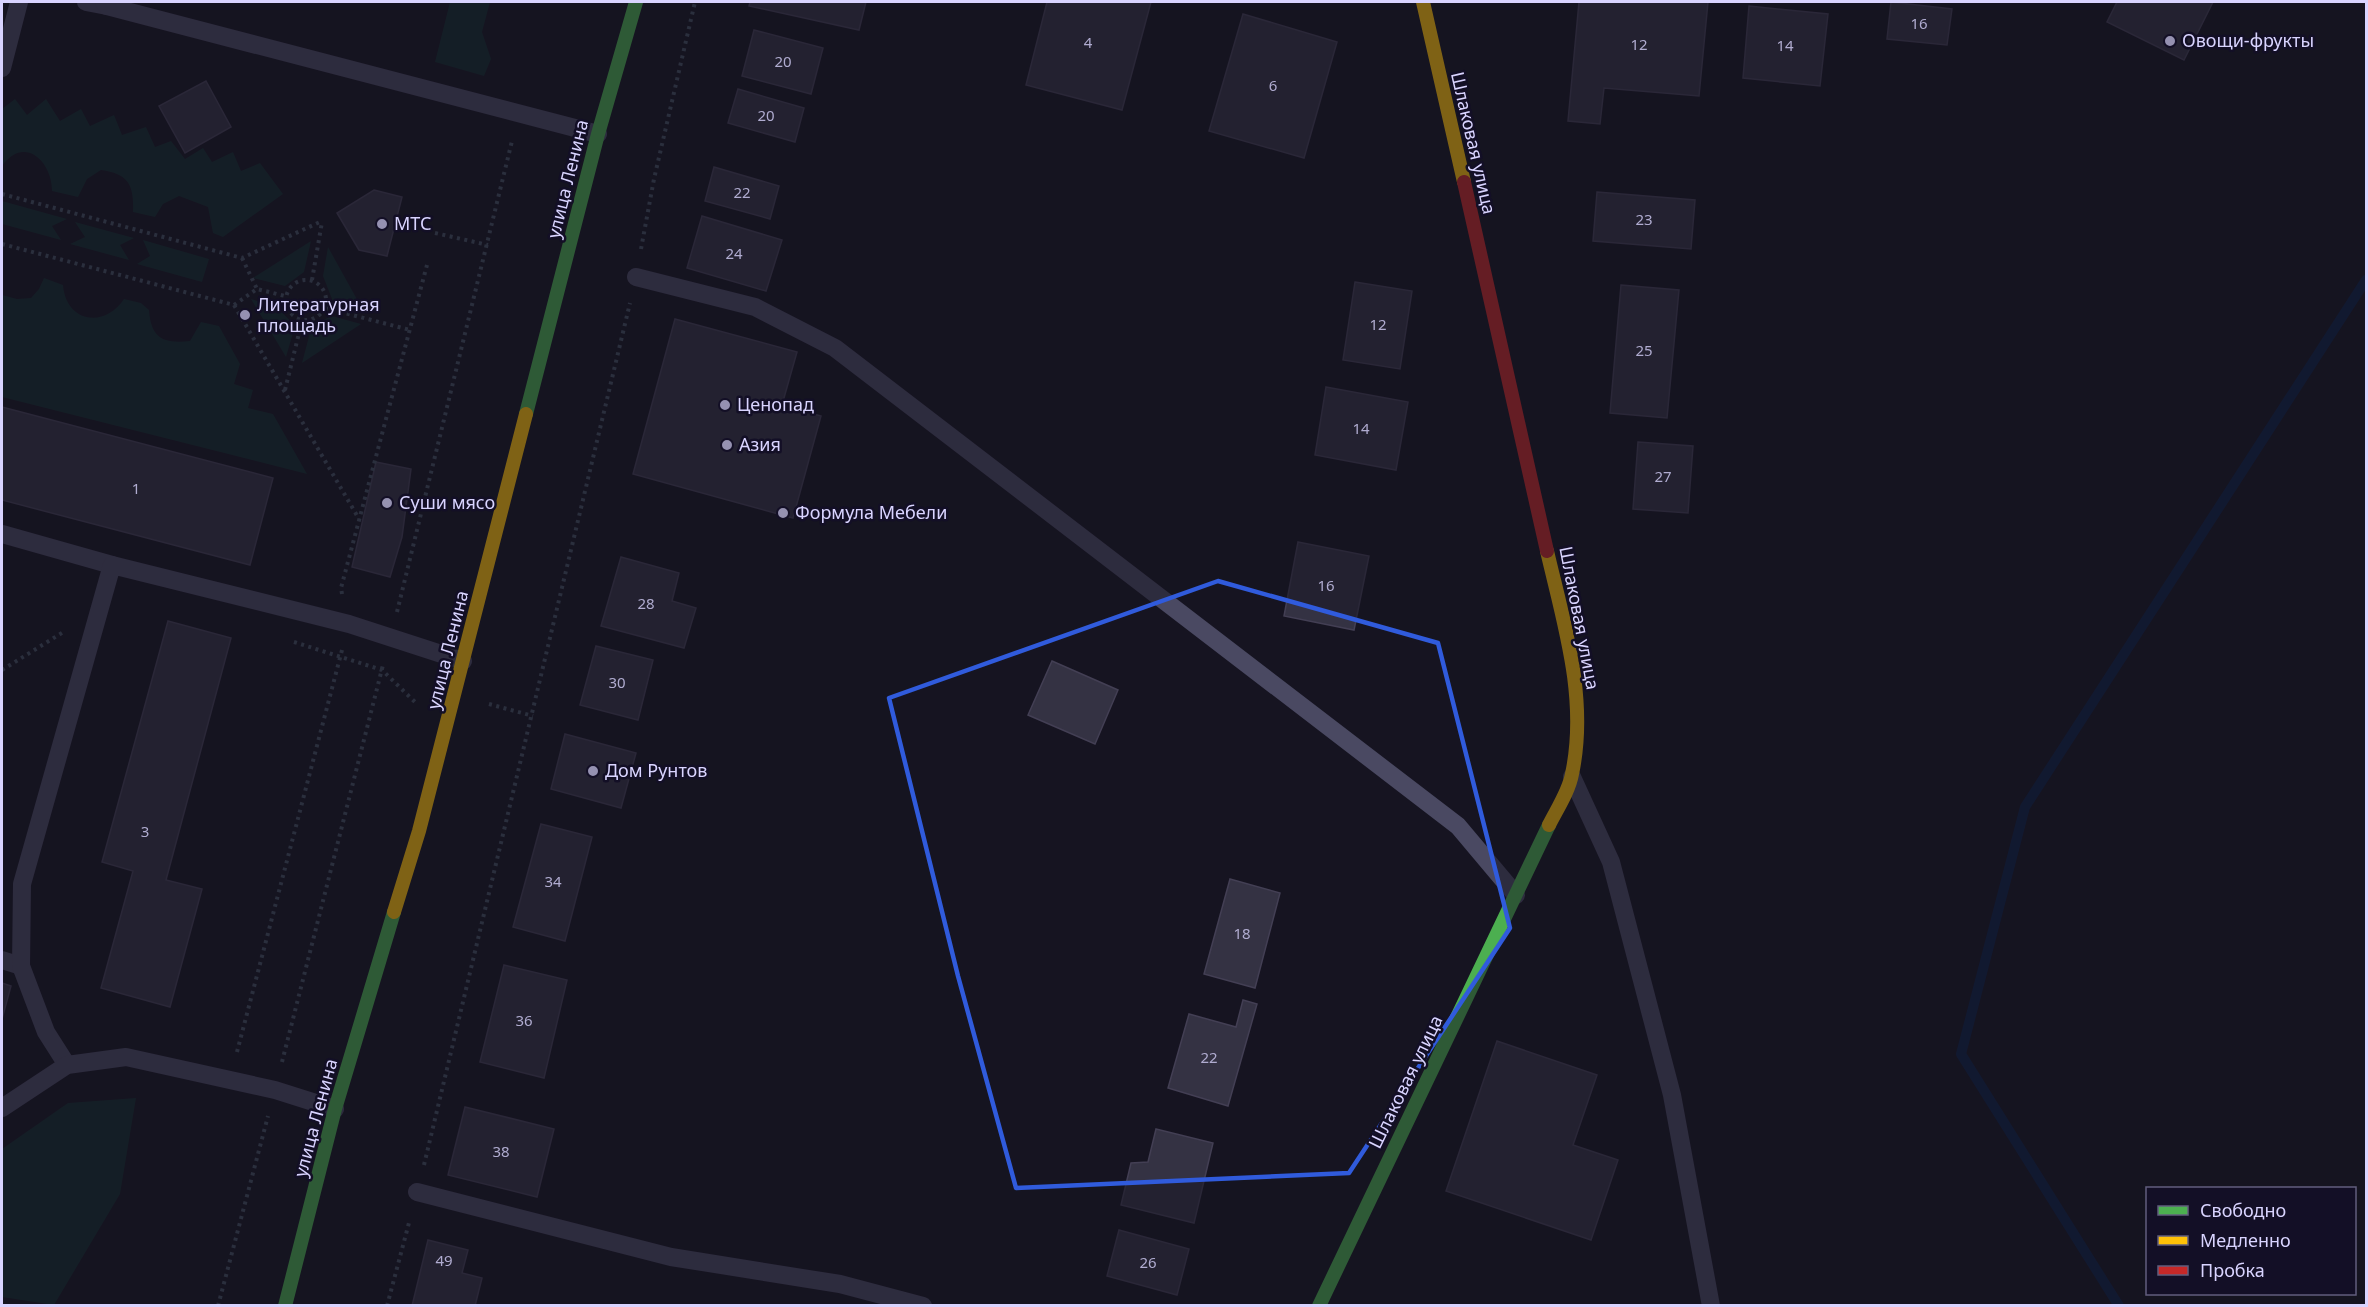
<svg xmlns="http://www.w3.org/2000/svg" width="2368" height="1307" font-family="'Noto Sans',sans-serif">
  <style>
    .green { fill: #132c2d }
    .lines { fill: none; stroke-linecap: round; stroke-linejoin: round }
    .stream { stroke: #0d2144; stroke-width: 10 }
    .building { fill: #343243; stroke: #433f54; stroke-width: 1.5 }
    .path { stroke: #44505f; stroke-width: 4; stroke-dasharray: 3 4.5; stroke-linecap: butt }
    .lane { stroke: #4a4962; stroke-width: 18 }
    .fast { stroke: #4caf50; stroke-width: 14 }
    .slow { stroke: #ffc107; stroke-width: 14 }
    .jam { stroke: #c62828; stroke-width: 14 }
    .marked { fill: none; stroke: #305bdc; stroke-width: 4.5; stroke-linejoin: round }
    .poi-dot { fill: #9591b1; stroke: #130f26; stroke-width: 2 }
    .labels { text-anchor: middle; stroke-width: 5; stroke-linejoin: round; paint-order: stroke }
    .number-label { font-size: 15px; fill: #b0acd0 }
    .poi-label { font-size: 18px; fill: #d9d4ff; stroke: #130f26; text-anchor: start }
    .street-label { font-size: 18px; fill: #d9d4ff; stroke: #130f26 }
  </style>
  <rect width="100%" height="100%" fill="#161421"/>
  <g class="green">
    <path d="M450,2H490L482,32L491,59L484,76L435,62Z"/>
    <path d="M15,99L27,115L46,99L60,121L81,109L90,126L114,115L122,135L146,127L155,147L171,141L185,159L203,148L212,162L233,152L241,171L260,163L283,194L223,237L213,233L208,207L179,196L163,204L155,217L133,212C134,185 129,174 101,170L87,179L78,197L52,191C52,161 24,135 2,166V109Z"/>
    <path d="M2,201L67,219L52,226L61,240L2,224Z"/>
    <path d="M75,222L134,238L120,245L129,260L70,244L85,237Z"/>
    <path d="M143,240L209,259L202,282L137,264L150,256Z"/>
    <path d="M311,241L304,272L285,286L253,278Z"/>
    <path d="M328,247L364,312L334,304L323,276Z"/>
    <path d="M44,278L63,285C66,322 104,329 124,299L141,303L149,310C151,338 163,344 190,341L201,322L219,326L240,364L234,384L253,390L248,408L273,414L307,474L2,397V295L17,299L31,298L39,289Z"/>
    <path d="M251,299L277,307L295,326L286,357Z"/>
    <path d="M332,316L361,324L302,363L312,325Z"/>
    <path d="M136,1098L120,1194L54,1305L2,1297V1149L68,1103Z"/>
  </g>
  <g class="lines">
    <path class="stream" d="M2119,1306L1961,1054L2025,807L2366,280"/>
  </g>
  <g class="building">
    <path d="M750,2H866L859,30L749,6Z"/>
    <path d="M1047,2H1151L1122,110L1026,85Z"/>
    <path d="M1579,2H1708L1699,96L1604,88L1600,124L1568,121Z"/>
    <path d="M1891,2L1952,9L1947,45L1887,39Z"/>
    <path d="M2117,2H2213L2184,60L2107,22Z"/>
    <path d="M1749,6L1828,14L1820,86L1743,78Z"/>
    <path d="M1243,14L1337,42L1304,158L1209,131Z"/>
    <path d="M754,30L823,48L811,94L742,76Z"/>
    <path d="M206,81L231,127L185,153L159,106Z"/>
    <path d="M738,89L804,108L795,142L728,123Z"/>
    <path d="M714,167L779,186L770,219L705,201Z"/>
    <path d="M374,190L402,197L387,256L359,250L337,213Z"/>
    <path d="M1597,192L1695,200L1691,249L1593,241Z"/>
    <path d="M702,216L782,240L766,291L687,268Z"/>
    <path d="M1355,282L1412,291L1400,369L1343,360Z"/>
    <path d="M1621,285L1679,290L1667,418L1610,413Z"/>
    <path d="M675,319L797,352L782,405L821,416L793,518L633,474Z"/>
    <path d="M1326,387L1408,402L1396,470L1315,455Z"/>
    <path d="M2,407L273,478L250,565L2,500Z"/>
    <path d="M1638,442L1693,446L1688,513L1633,509Z"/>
    <path d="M376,462L411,469L402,537L390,577L352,567Z"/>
    <path d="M1298,542L1369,556L1354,630L1284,616Z"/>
    <path d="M621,557L679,573L672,601L696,608L684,648L601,626Z"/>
    <path d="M168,621L231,638L166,880L202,889L170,1007L101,988L133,871L102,862Z"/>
    <path d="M596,646L653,660L638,720L580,705Z"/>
    <path d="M1052,661L1118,690L1095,744L1028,715Z"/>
    <path d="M565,734L636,753L621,808L551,789Z"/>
    <path d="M541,824L592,837L565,941L513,927Z"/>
    <path d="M1230,879L1280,893L1255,988L1204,974Z"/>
    <path d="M504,965L567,980L544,1078L480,1062Z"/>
    <path d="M2,983L11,986L2,1019Z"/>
    <path d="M1243,1000L1257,1004L1228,1106L1168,1088L1189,1014L1236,1027Z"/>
    <path d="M1497,1041L1597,1075L1573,1145L1618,1160L1591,1240L1446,1191Z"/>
    <path d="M465,1107L554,1129L537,1197L448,1175Z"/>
    <path d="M1156,1129L1213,1143L1194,1223L1121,1205L1131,1163L1148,1162Z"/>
    <path d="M1119,1230L1189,1249L1177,1295L1107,1276Z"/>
    <path d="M428,1240L468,1250L462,1273L482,1278L475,1306H412Z"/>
  </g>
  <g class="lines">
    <g class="path">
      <path d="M2,194L242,258L322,221"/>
      <path d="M435,233L488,245"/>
      <path d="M2,244L234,305L359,519"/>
      <path d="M641,249L654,179L695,2"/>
      <path d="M242,258L257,289"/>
      <path d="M312,280L322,222"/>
      <circle cx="306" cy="300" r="20"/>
      <path d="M234,305L257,289L285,296"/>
      <path d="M325,308L410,330"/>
      <path d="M285,390L302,321"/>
      <path d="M342,594L341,588L427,265"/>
      <path d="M397,612L512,141"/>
      <path d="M294,642L382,670L416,703"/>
      <path d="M2,670L65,631"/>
      <path d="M489,704L533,716"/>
      <path d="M237,1052L342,650"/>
      <path d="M282,1062L383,665"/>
      <path d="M424,1165L630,303"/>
      <path d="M218,1306L268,1116"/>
      <path d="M387,1306L410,1219"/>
    </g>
    <g class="lane">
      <path d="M86,2L107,6"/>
      <path d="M104,2L107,6L598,134"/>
      <path d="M2,68L19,2"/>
      <path d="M636,277L755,307L835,348L1458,826L1516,895"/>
      <path d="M2,534L112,565"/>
      <path d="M1572,777L1611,862L1672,1095L1711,1306"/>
      <path d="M2,960L21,966"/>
      <path d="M67,1065L46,1032L21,966L22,884L112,565L349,624L463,661"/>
      <path d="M2,1108L67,1065L126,1057L275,1090L335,1109"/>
      <path d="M417,1192L671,1257L840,1284L923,1306"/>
    </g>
    <g class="fast">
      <path d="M526,414L598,134L636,2"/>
      <path d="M285,1306L335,1109L394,912"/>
      <path d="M1319,1306L1549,825"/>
    </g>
    <g class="slow">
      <path d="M1423,2L1464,182"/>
      <path d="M1547,551C1564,624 1588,699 1572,774C1569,791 1557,809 1549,825"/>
      <path d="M394,912L419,831L526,414"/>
    </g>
    <path class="jam" d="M1464,182L1547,551"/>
  </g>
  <path d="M0 0H2368V1307H0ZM1218,581L1438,643L1510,928L1349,1173L1016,1188L958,976L889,698Z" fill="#161421" fill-opacity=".55" fill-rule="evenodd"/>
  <path class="marked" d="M1218,581L1438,643L1510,928L1349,1173L1016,1188L958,976L889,698Z"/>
  <g class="poi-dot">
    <circle cx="2170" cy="41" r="6"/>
    <circle cx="382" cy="224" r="6"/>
    <circle cx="245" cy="315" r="6"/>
    <circle cx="725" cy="405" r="6"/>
    <circle cx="727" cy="445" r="6"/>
    <circle cx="387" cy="503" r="6"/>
    <circle cx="783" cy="513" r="6"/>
    <circle cx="593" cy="771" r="6"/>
  </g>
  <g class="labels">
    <g class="number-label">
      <text x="1919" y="29">16</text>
      <text x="1088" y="48">4</text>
      <text x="1639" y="50">12</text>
      <text x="1785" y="51">14</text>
      <text x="783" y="67">20</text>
      <text x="1273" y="91">6</text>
      <text x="766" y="121">20</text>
      <text x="742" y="198">22</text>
      <text x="1644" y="225">23</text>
      <text x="734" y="259">24</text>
      <text x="1378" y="330">12</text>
      <text x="1644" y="356">25</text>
      <text x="1361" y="434">14</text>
      <text x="1663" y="482">27</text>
      <text x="136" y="494">1</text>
      <text x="1326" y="591">16</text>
      <text x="646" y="609">28</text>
      <text x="617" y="688">30</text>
      <text x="145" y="837">3</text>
      <text x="553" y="887">34</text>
      <text x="1242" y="939">18</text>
      <text x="524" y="1026">36</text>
      <text x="1209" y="1063">22</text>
      <text x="501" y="1157">38</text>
      <text x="444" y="1266">49</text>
      <text x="1148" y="1268">26</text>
    </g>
    <g class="poi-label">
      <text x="2182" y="47">Овощи-фрукты</text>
      <text x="394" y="230">МТС</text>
      <text x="257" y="311">Литературная<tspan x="257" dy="21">площадь</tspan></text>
      <text x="737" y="411">Ценопад</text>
      <text x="739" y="451">Азия</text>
      <text x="399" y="509">Суши мясо</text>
      <text x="795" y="519">Формула Мебели</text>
      <text x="605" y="777">Дом Рунтов</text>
    </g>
    <g class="street-label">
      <text transform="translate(1473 143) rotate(77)" y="6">Шлаковая улица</text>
      <text transform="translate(568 179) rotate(-76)" y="6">улица Ленина</text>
      <text transform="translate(1579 618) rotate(79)" y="6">Шлаковая улица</text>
      <text transform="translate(448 650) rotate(-76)" y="6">улица Ленина</text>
      <text transform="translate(1406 1082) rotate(-64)" y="6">Шлаковая улица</text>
      <text transform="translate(316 1118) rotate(-75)" y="6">улица Ленина</text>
    </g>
  </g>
  <rect width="2368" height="1307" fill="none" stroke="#d9d4ff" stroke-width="6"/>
  <rect x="2146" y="1187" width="210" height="108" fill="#130f26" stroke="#625e7d" stroke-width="1.5"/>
  <rect x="2158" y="1206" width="30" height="9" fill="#4caf50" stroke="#625e7d" stroke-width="1.5"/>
  <text x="2200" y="1217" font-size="18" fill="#d9d4ff">Свободно</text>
  <rect x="2158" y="1236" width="30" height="9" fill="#ffc107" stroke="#625e7d" stroke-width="1.5"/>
  <text x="2200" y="1247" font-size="18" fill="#d9d4ff">Медленно</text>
  <rect x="2158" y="1266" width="30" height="9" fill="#c62828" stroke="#625e7d" stroke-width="1.5"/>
  <text x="2200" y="1277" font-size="18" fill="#d9d4ff">Пробка</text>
</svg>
